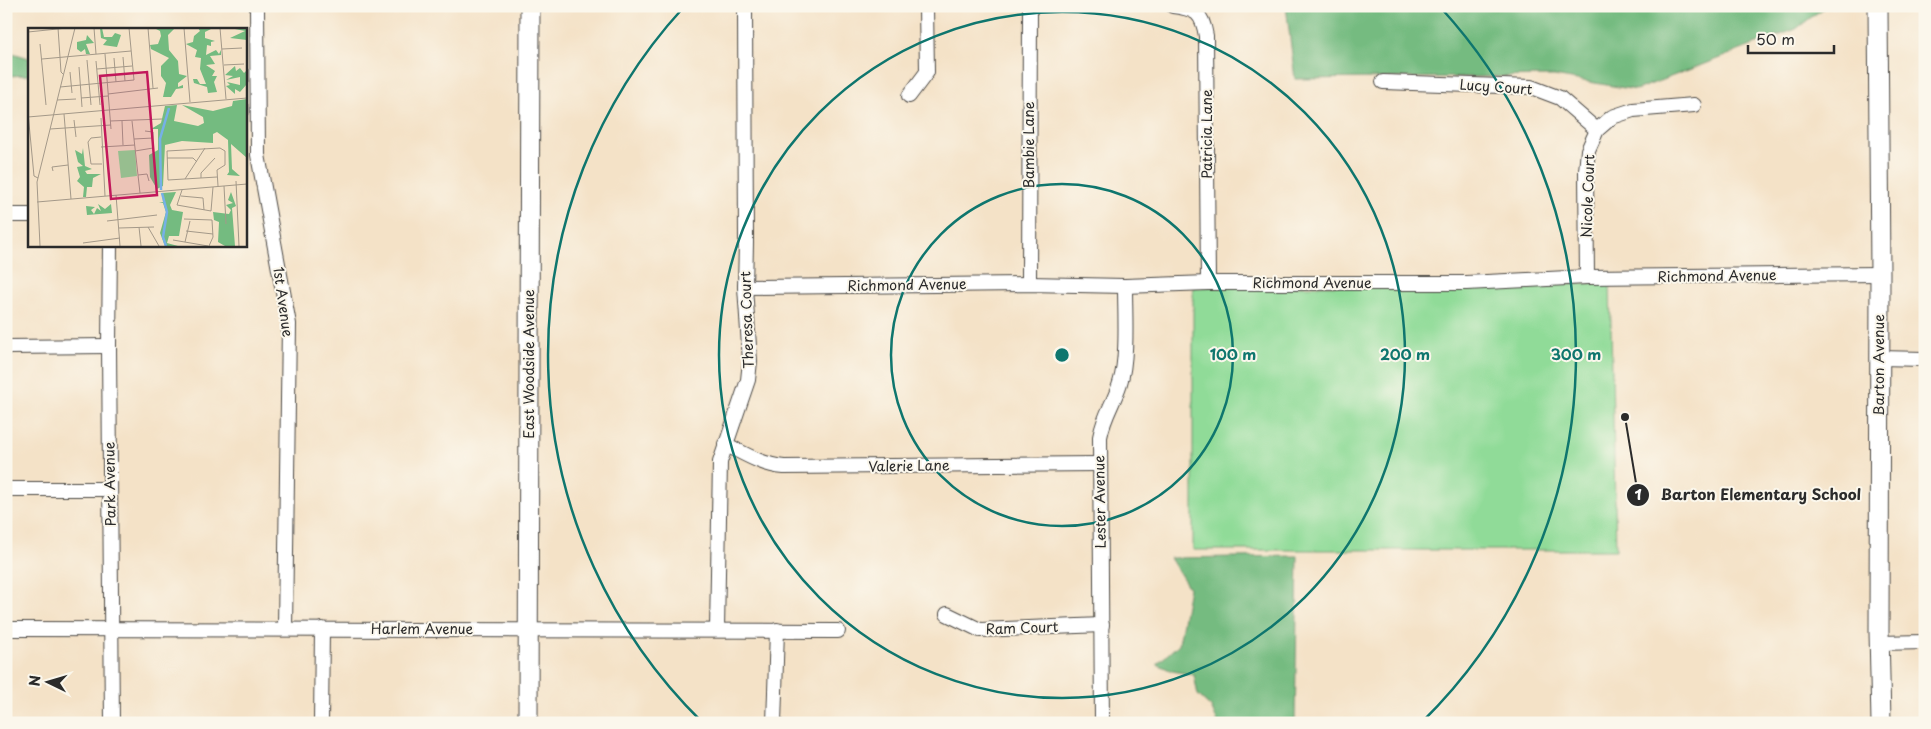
<svg xmlns="http://www.w3.org/2000/svg" width="1931" height="729" font-family="'Playpen Sans',sans-serif">
  <style>
    .green { fill: #90db98; stroke: #5e8362 }
    .forest { fill: #74bb80; stroke: #507356 }
    .lines { fill: none; stroke-linecap: round; stroke-linejoin: round }
    .street-casing { stroke: #494642; stroke-width: 16 }
    .secondary-casing { stroke: #494642; stroke-width: 21 }
    .street { stroke: #fff; stroke-width: 14 }
    .secondary { stroke: #fff; stroke-width: 19 }
    .ring { fill: none; stroke: #0f766e; stroke-width: 2.5 }
    .labels { text-anchor: middle; stroke-width: 4; stroke-linejoin: round; paint-order: stroke }
    .street-label { font-size: 14px; fill: #2b2b2b; stroke: #fbf7ec }
    .inset-river { fill: none; stroke: #76b0e7; stroke-width: 2.5 }
    .inset-road { fill: none; stroke: #a49989; stroke-width: 1 }
    .view { fill: #c2185b; fill-opacity: 0.15; stroke: #c2185b; stroke-width: 2.5 }
    .inset-edge { fill: none; stroke: #2b2b2b; stroke-width: 2.5 }
    .centre { fill: #0f766e; stroke: #fbf7ec; stroke-width: 2.5 }
    .ring-label { font-size: 15px; text-anchor: middle; font-weight: bold; fill: #0f766e; stroke: #fbf7ec; stroke-width: 4; stroke-linejoin: round; paint-order: stroke }
    .leader { fill: none; stroke: #2b2b2b; stroke-width: 2 }
    .callout-dot { fill: #2b2b2b; stroke: #fbf7ec; stroke-width: 2 }
    .mark-label { font-size: 15px; text-anchor: middle; font-weight: bold; fill: #fff }
    .callout-label { font-size: 15px; text-anchor: middle; font-weight: bold; fill: #2b2b2b; stroke: #fbf7ec; stroke-width: 4; stroke-linejoin: round; paint-order: stroke }
  </style>
  <rect width="100%" height="100%" fill="#fbf7ec"/>
  <filter id="ink" filterUnits="userSpaceOnUse"><feTurbulence type="fractalNoise" baseFrequency=".02" numOctaves="2"/><feDisplacementMap in="SourceGraphic" scale="10" xChannelSelector="R" yChannelSelector="G"/><feConvolveMatrix kernelMatrix="1 2 1 2 8 2 1 2 1" color-interpolation-filters="sRGB"/></filter>
  <filter id="wash" filterUnits="userSpaceOnUse"><feTurbulence type="fractalNoise" baseFrequency=".0096" numOctaves="4" result="noise"/><feDisplacementMap in="SourceGraphic" scale="20" xChannelSelector="R" yChannelSelector="G"/><feGaussianBlur stdDeviation="1.12" result="paint"/><feColorMatrix in="noise" values="0 0 0 0 0 0 0 0 0 0 0 0 0 0 0 0 0 1.4 0 .05"/><feComposite in="paint" operator="in"/></filter>
  <g filter="url(#wash)">
    <rect width="100%" height="100%" fill="#f4e2c7"/>
    <path class="green" d="M1610,283L1616,550H1193V287Z"/>
    <g class="forest">
      <path d="M1286,6H1826L1796,29L1636,90L1554,76L1295,79Z"/>
      <path d="M6,51L29,58V75L6,76Z"/>
      <path d="M1298,556L1295,723H1218L1211,707L1198,695L1194,675L1172,671L1157,664L1179,644L1189,588L1170,558Z"/>
    </g>
  </g>
  <g filter="url(#ink)">
    <g class="lines">
      <g class="street-casing">
        <g id="street">
          <path d="M257,6L258,155L289,324L285,629"/>
          <path d="M1173,6C1196,9 1202,12 1206,36L1208,283"/>
          <path d="M1383,82L1531,87L1560,98L1597,130"/>
          <path d="M909,96L927,72L926,6"/>
          <path d="M6,215H29"/>
          <path d="M110,245L109,346L112,723"/>
          <path d="M1587,277L1586,171L1588,150L1597,130L1612,117L1633,110L1694,105"/>
          <path d="M1029,284L1030,6"/>
          <path d="M745,287L1029,284L1125,286L1208,283H1466L1587,277L1880,274"/>
          <path d="M6,347L109,346"/>
          <path d="M1879,358L1925,359"/>
          <path d="M725,444C745,454 762,465 784,467L1099,464"/>
          <path d="M6,489H110"/>
          <path d="M947,614L980,630L1102,625"/>
          <path d="M6,629L838,631"/>
          <path d="M717,630L720,462L748,380L750,361L745,287L746,243L745,6"/>
          <path d="M1879,643L1925,642"/>
          <path d="M321,723L322,629"/>
          <path d="M774,723L777,630"/>
          <path d="M1102,723L1100,437C1104,415 1114,403 1120,383C1128,359 1125,313 1125,286"/>
        </g>
      </g>
      <g class="secondary-casing">
        <g id="secondary">
          <path d="M1878,6L1880,274L1879,631L1881,723"/>
          <path d="M528,723L530,6"/>
        </g>
      </g>
      <use href="#street" class="street"/>
      <use href="#secondary" class="secondary"/>
    </g>
  </g>
  <g class="ring">
    <circle cx="1062" cy="355" r="171"/>
    <circle cx="1062" cy="355" r="343"/>
    <path d="M702 722A514 514 0 0 1 683 8M1441 8A514 514 0 0 1 1422 722"/>
  </g>
  <g class="labels">
    <g class="street-label">
      <text transform="translate(1496 87) rotate(4)" y="5">Lucy Court</text>
      <text transform="translate(1207 134) rotate(-90)" y="5">Patricia Lane</text>
      <text transform="translate(1029 145) rotate(-90)" y="5">Bambie Lane</text>
      <text transform="translate(1588 196) rotate(-88)" y="5">Nicole Court</text>
      <text transform="translate(1717 276) rotate(-1)" y="5">Richmond Avenue</text>
      <text x="1312" y="288">Richmond Avenue</text>
      <text transform="translate(907 285) rotate(-1)" y="5">Richmond Avenue</text>
      <text transform="translate(283 302) rotate(82)" y="5">1st Avenue</text>
      <text transform="translate(747 320) rotate(-92)" y="5">Theresa Court</text>
      <text transform="translate(529 364) rotate(-90)" y="5">East Woodside Avenue</text>
      <text transform="translate(1879 365) rotate(-90)" y="5">Barton Avenue</text>
      <text transform="translate(909 466) rotate(-1)" y="5">Valerie Lane</text>
      <text transform="translate(110 484) rotate(-91)" y="5">Park Avenue</text>
      <text transform="translate(1100 502) rotate(-91)" y="5">Lester Avenue</text>
      <text transform="translate(1022 628) rotate(-2)" y="5">Ram Court</text>
      <text x="422" y="634">Harlem Avenue</text>
    </g>
  </g>
  <g transform="translate(28 28)">
    <rect width="219" height="219" fill="#f4e2c7"/>
    <path d="M107,122L109,148L93,150L90,123Z" fill="#90db98"/>
    <path d="M72,0H74L76,9H84L87,5L93,7L89,19L75,17L79,12L73,10ZM126,0H147L140,7L141,22L150,33L151,46L159,48L150,55V59L155,57V60L148,61L143,69H135L138,55L133,48V38L141,30L123,21L122,17L130,16L133,8L132,3ZM170,0L183,1L177,4V10L187,13L183,14V18L179,17L178,27L188,22L191,26L193,22V27L182,28L187,36L178,37L187,43L184,48H189L186,54L189,64L180,65L179,59L166,55L165,51H169L172,56H178L172,41L173,30L167,29L169,22L158,16L165,14L166,8L172,3ZM202,0H219V12L202,10L217,3ZM59,7L66,15L58,16L62,26H58L57,21L53,24L49,21V14L58,12ZM207,38L208,43L212,40L216,45L219,42V56L212,64L207,61V66L198,58L202,57L199,54L212,57V49L198,52L205,48L197,47ZM219,71V130L203,116L204,141L212,148L199,147L201,144L200,112L189,104L185,106V115L154,113L137,117L135,158L129,161L122,149L121,127L130,122V101H123L133,95L137,78L149,77L146,93L170,98L176,95L175,89L154,77L185,83L204,78L205,73ZM55,120L57,138L64,141L57,143L59,146H73L65,150L64,159H59L58,169H55L56,159L49,153L52,149L49,139L55,138L50,134L47,122L54,126ZM148,164L142,177L144,182L155,184L151,208H141L139,215L150,218H137L132,205L138,184L135,175H131L135,174L134,165ZM203,164L208,178L204,180L207,218H197L190,214L191,194L186,192L185,184L201,186L203,182L198,177L205,175L200,172ZM70,176L77,181L83,176L84,185L59,187L58,178L67,179L63,182L66,186L69,180L73,183Z" fill="#74bb80"/>
    <path class="inset-river" d="M133,162L132,111L141,80M134,165L139,184L135,209L138,218"/>
    <path class="inset-road" d="M30,0L33,44L35,46M66,0L68,26M120,0L125,60M156,0L162,74M192,0L198,71M0,4L39,0M12,16L18,77M194,21L214,20M77,26L83,101M95,29L97,53M86,30L88,54M14,31L103,23M59,32L63,77M68,33L72,77M196,37L216,36M51,39L54,79M69,41L104,38M42,44L44,65M32,59L106,52L101,0M80,66L130,60M53,70L80,68M29,72L48,71M0,85L6,148L10,150M36,86L43,171M0,89L219,70M73,90L77,168M46,92L48,109M82,93L134,91M94,93L95,117M104,93L112,165M22,101L83,97M73,109L63,110L60,114L63,136H74M106,111L125,110M73,119L107,117M107,123L125,120V104L117,103M139,130H165L169,134M25,143L24,139L40,137M110,147L119,146L121,153M189,149L140,152L139,123L192,120M173,150V145L187,130M157,151L177,120M208,153L211,218M190,158L189,142L197,137V123L192,120M196,158L198,196M154,162L149,177L183,183L185,159M88,167L92,218M153,168L175,170L176,182M9,174L219,156M156,191L184,192L185,209L181,218M79,193L129,187M111,199L113,218M120,199L131,218M91,200L126,199M158,203L185,206M145,212L180,218M157,214L162,193M55,215L92,210M12,218L9,154L47,0"/>
    <path class="view" d="M119,44L129,167L83,171L72,48Z"/>
    <rect width="219" height="219" class="inset-edge"/>
  </g>
  <circle cx="1062" cy="355" r="8" class="centre"/>
  <g class="ring-label">
    <text x="1233" y="360">100 m</text>
    <text x="1405" y="360">200 m</text>
    <text x="1576" y="360">300 m</text>
  </g>
  <path class="leader" d="M1625 417L1638 495"/>
  <g class="callout-dot">
    <circle cx="1625" cy="417" r="5"/>
    <circle cx="1638" cy="495" r="12"/>
  </g>
  <g class="mark-label">
    <text x="1638" y="500">1</text>
  </g>
  <g class="callout-label">
    <text x="1761" y="500">Barton Elementary School</text>
  </g>
  <rect width="1931" height="729" fill="none" stroke="#fbf7ec" stroke-width="25"/>
  <g transform="translate(48 682) rotate(275)" stroke="#fbf7ec" stroke-width="4" paint-order="stroke">
  <path d="M0-4L9 19L0 12L-9 19Z" fill="#2b2b2b"/>
  <text y="-8" font-size="14" font-weight="bold" text-anchor="middle" fill="#2b2b2b">N</text>
  </g>
  <path d="M1748 45v8h86v-8" fill="none" stroke="#2b2b2b" stroke-width="2.5"/>
  <text x="1756" y="45" font-size="15" fill="#2b2b2b" stroke="#fbf7ec" stroke-width="4" paint-order="stroke">50 m</text>
</svg>
